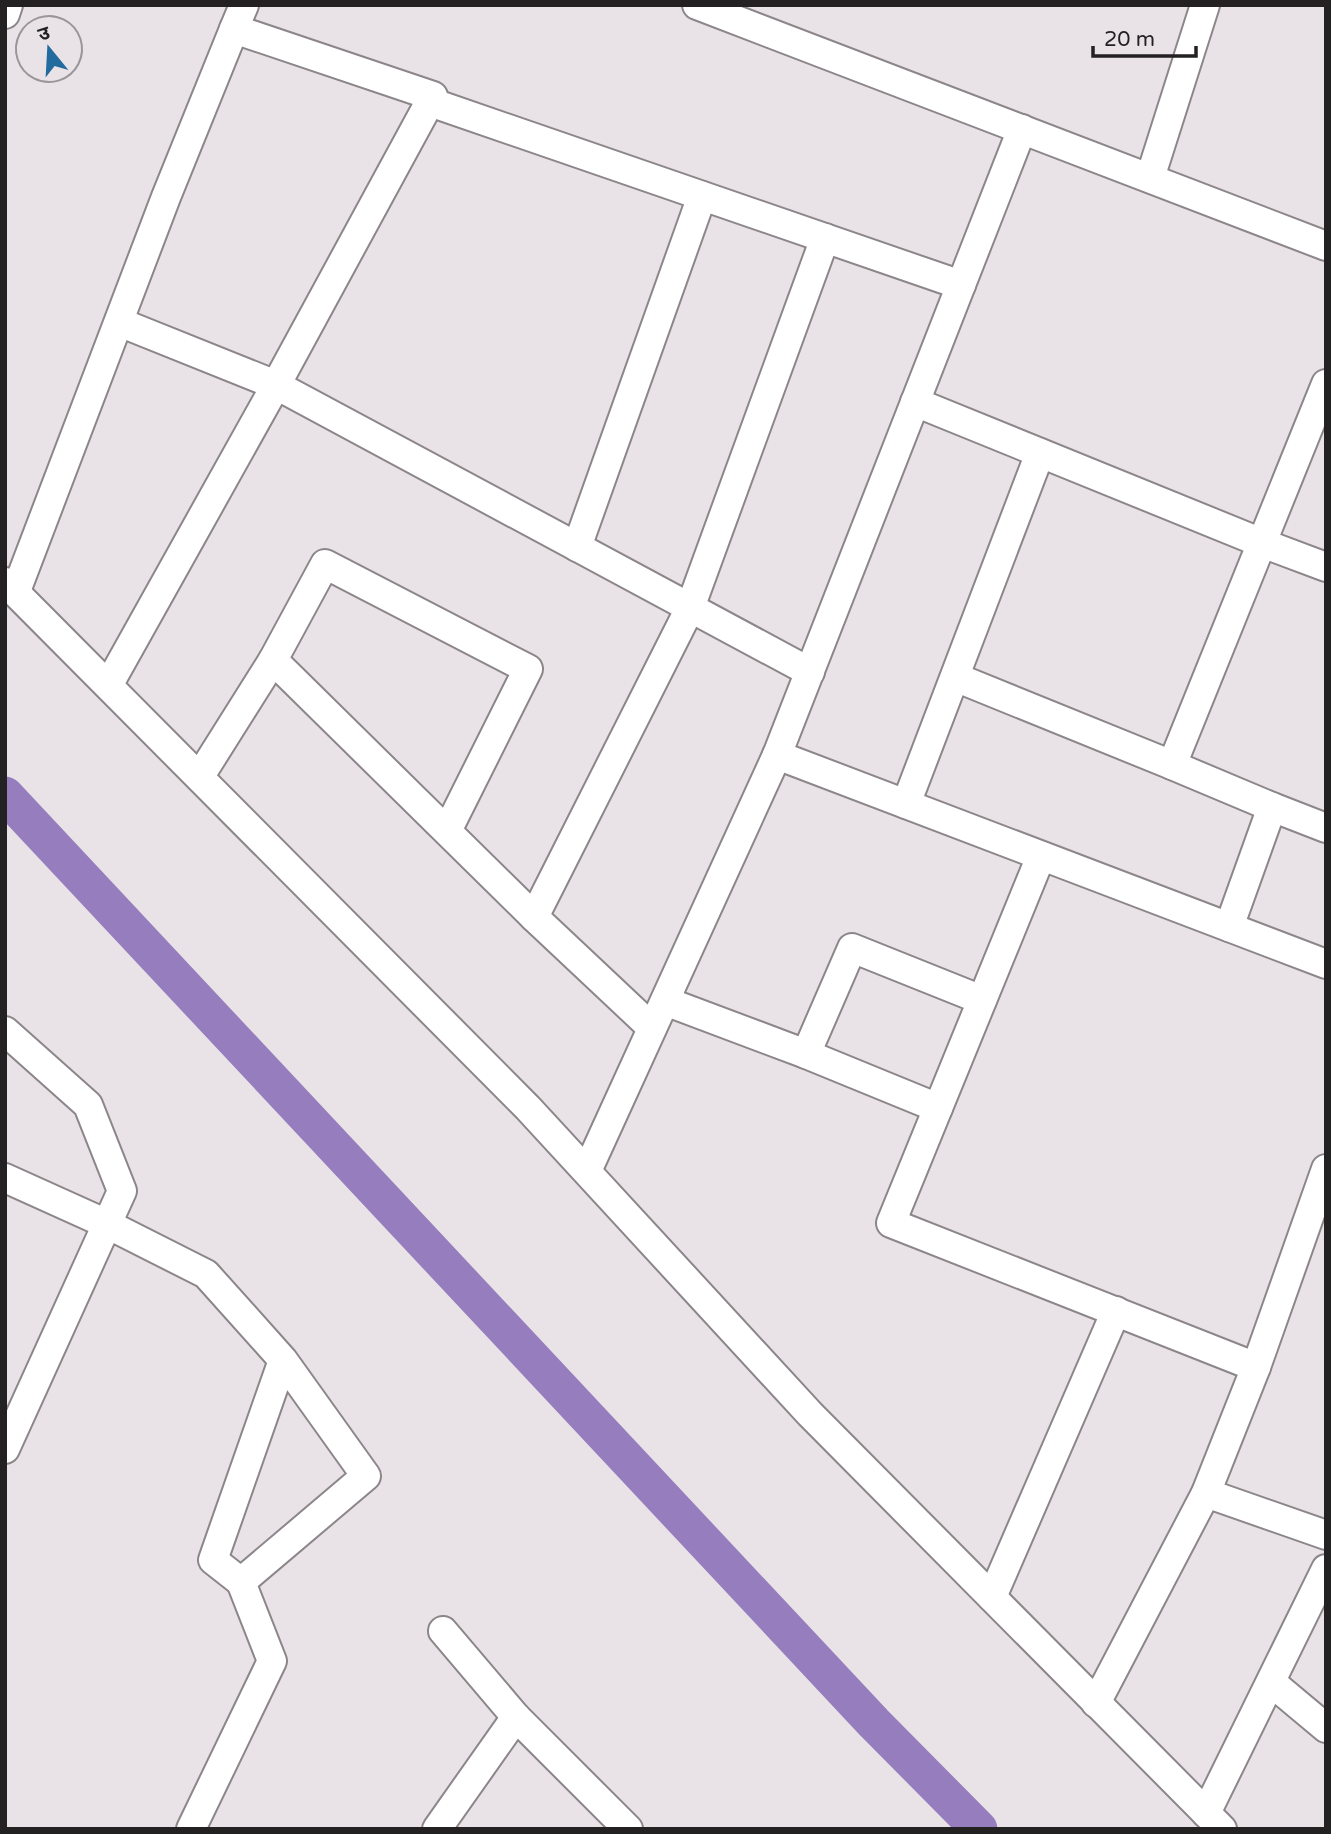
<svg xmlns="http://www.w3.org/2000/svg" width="1331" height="1834" font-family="'Varela Round','Noto Sans Devanagari',sans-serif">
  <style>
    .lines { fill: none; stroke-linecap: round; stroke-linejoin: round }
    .canal { stroke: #967ebe; stroke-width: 37 }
    .street-casing { stroke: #8c868a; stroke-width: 32 }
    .street { stroke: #fff; stroke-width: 28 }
  </style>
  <rect width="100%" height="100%" fill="#e9e3e7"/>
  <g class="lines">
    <path class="canal" d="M5,795L874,1723L979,1829"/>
    <g class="street-casing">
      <g id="street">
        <path d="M697,5L1326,246"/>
        <path d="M5,14L8,5"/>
        <path d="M430,102L961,285"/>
        <path d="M1150,178L1205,5"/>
        <path d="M119,322L276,385L433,96L234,29L244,5"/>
        <path d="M1326,384L1172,765L1272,807L1326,828"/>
        <path d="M915,402L1262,543L1326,567"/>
        <path d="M577,547L702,196"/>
        <path d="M5,582L528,1108L810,1414L1222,1829"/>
        <path d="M16,591L166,197L234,29"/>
        <path d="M955,677L1172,765"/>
        <path d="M109,684L276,385L810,672"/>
        <path d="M777,755L1326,964"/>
        <path d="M200,776L273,660"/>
        <path d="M906,804L1040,453"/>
        <path d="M447,831L528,669L325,564L273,660L534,917"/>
        <path d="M1041,856L891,1223L1256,1367L1206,1493L1096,1703"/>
        <path d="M1229,927L1272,807"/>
        <path d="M665,1001L806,1054"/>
        <path d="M652,1028L534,917L690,608L825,238"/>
        <path d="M5,1031L88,1105L122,1191L107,1224L5,1178"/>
        <path d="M938,1108L806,1054L852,948L982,1000"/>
        <path d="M587,1171L777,755L1022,129"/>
        <path d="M1256,1367L1326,1169"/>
        <path d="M5,1449L107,1224L206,1274L283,1360L366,1476L241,1582L213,1560L283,1360"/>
        <path d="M1206,1493L1326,1535"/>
        <path d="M992,1597L1116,1311"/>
        <path d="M443,1631L516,1717L628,1829"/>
        <path d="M1271,1682L1326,1728"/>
        <path d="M1206,1813L1326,1569"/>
        <path d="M191,1829L272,1661L241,1582"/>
        <path d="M437,1829L516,1717"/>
      </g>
    </g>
    <use href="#street" class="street"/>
  </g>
  <rect width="1331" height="1834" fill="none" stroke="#242123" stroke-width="14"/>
  <g transform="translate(49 49) rotate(342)"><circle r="33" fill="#e9e3e7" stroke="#9a9599" stroke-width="2"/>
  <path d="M0-5L12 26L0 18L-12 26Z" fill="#216b9f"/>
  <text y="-10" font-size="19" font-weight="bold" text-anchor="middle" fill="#242123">उ</text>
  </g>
  <path d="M1093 46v10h103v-10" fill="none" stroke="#242123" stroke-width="3.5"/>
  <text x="1104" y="46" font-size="21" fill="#242123" stroke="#e9e3e7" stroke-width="5" paint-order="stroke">20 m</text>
</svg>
